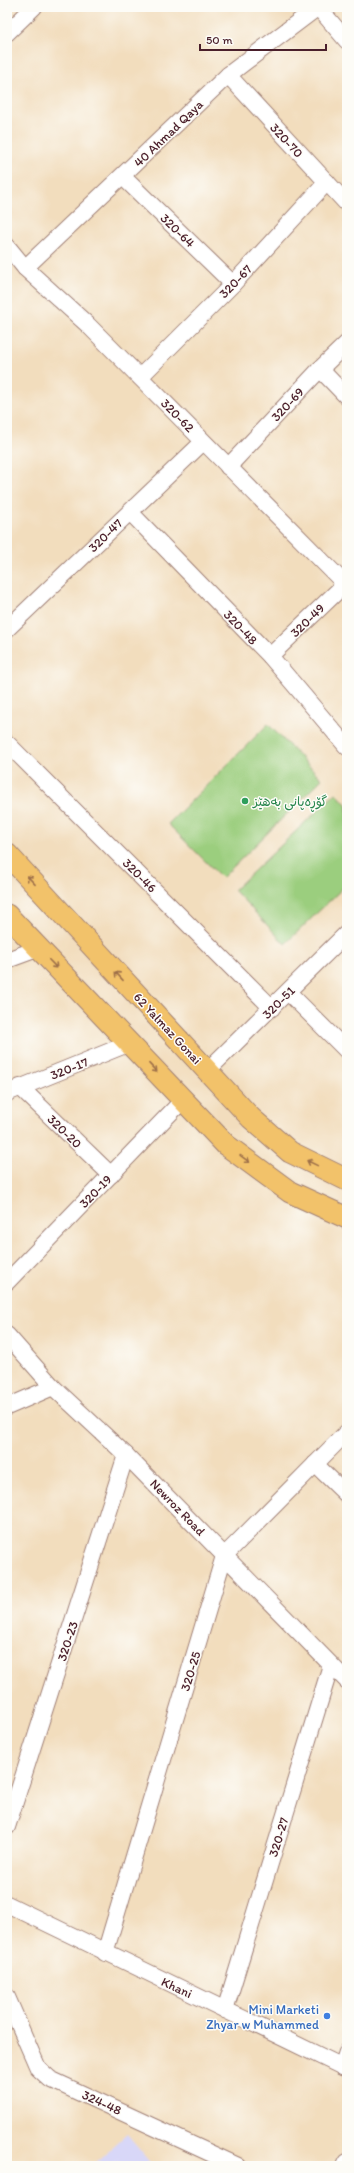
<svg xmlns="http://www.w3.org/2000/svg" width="354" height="2173" font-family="Itim,'Playpen Sans Arabic',sans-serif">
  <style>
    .built { fill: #d8d7f8 }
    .green { fill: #9bce7e; stroke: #727654 }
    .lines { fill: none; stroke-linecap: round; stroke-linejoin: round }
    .minor-casing { stroke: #9e7e74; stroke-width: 18 }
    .major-casing { stroke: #9e7e74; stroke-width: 23 }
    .minor { stroke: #fff; stroke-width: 16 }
    .major { stroke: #f2c26a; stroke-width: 21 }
    .oneway { stroke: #9e704a }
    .leisure-dot { fill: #2e9e5b; stroke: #fdfcf7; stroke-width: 1.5 }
    .shop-dot { fill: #3f7fe0; stroke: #fdfcf7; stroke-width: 1.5 }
    .labels { text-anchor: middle; stroke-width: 3; stroke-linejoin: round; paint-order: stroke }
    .street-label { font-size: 13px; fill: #4a1f2b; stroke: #fdfcf7 }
    .leisure-label { font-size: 13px; fill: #27864d; stroke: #fdfcf7; text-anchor: start }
    .shop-label { font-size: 13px; fill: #366cbe; stroke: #fdfcf7; text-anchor: end }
  </style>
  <rect width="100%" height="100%" fill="#fdfcf7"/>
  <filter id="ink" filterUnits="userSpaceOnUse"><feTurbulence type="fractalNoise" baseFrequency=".025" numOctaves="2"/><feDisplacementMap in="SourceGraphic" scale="8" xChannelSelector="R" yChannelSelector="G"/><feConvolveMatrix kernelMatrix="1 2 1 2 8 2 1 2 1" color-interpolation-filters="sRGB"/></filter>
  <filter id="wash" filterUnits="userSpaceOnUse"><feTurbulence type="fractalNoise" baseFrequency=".012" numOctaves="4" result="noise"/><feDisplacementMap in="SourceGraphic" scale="16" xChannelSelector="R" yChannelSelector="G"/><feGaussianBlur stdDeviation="0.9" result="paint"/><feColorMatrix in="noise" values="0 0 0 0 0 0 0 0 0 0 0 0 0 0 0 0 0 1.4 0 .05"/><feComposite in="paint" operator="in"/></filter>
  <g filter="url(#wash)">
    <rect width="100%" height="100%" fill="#f2ddbd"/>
    <path class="built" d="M127,2134L154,2166H91Z"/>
    <g class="green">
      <path d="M268,724L322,779L222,878L168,824Z"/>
      <path d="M336,793L347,805V884L285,944L234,890Z"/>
    </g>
  </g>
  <g filter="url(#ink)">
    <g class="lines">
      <g class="minor-casing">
        <g id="minor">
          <path d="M318,7L347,41"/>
          <path d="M7,33L34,7"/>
          <path d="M228,75L347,204"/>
          <path d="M123,177L233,284"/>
          <path d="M7,246L25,268L88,325L347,586"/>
          <path d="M25,268L228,75L318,7"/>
          <path d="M320,369L347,397"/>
          <path d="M140,377L233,284L327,182"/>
          <path d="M228,467L320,369L347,343"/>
          <path d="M130,512L270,656L347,747"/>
          <path d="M7,629L203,442"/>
          <path d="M270,656L345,584"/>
          <path d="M7,743L272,1008"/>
          <path d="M7,960L37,949"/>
          <path d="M288,992L347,1051"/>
          <path d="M207,1071L347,933"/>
          <path d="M20,1087L111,1175"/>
          <path d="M7,1093L130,1043"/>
          <path d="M7,1282L183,1100"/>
          <path d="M7,1335L53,1387L126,1455L347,1681"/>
          <path d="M7,1407L53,1387"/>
          <path d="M315,1464L347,1495"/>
          <path d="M7,1827L126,1455"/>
          <path d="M7,1904L347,2069"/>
          <path d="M105,1953L224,1556L347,1432"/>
          <path d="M7,1997L38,2068L50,2079L238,2166"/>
          <path d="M225,2010L331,1665"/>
          <path d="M342,2067L347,2052"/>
          <path d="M345,2166L347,2162"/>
        </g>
      </g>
      <g class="major-casing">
        <g id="major">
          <path d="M7,854L251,1118L290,1152L347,1180"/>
          <path d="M7,915L226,1145L290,1192L347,1218"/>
        </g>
      </g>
      <use href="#minor" class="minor"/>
      <use href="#major" class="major"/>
    </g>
    <defs><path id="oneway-shaft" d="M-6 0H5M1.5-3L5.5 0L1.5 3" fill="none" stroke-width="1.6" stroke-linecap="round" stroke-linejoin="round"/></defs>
    <g class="oneway">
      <use href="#oneway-shaft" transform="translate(31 880) rotate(-133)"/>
      <use href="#oneway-shaft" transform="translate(53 964) rotate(46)"/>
      <use href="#oneway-shaft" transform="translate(119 976) rotate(-133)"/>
      <use href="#oneway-shaft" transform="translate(153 1068) rotate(47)"/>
      <use href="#oneway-shaft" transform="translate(245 1159) rotate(36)"/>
      <use href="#oneway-shaft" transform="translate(312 1163) rotate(-154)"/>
    </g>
  </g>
  <circle class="leisure-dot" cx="245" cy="801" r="4"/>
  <circle class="shop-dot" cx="327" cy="2016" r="4"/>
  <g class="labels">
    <g class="street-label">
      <text transform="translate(168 133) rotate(-44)" y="5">40 Ahmad Qaya</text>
      <text transform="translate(287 140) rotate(47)" y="5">320-70</text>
      <text transform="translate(178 230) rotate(44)" y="5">320-64</text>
      <text transform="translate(235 281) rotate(-46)" y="5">320-67</text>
      <text transform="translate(287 404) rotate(-47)" y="5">320-69</text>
      <text transform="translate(178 415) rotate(45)" y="5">320-62</text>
      <text transform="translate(105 535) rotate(-44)" y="5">320-47</text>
      <text transform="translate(307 620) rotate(-44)" y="5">320-49</text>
      <text transform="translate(241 627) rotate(46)" y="5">320-48</text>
      <text transform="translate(140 875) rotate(45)" y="5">320-46</text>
      <text transform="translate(278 1002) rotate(-45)" y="5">320-51</text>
      <text transform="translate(168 1028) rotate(47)" y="5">62 Yalmaz Gonai</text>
      <text transform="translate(69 1068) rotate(-22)" y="5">320-17</text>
      <text transform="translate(65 1131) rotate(44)" y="5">320-20</text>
      <text transform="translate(95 1191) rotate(-46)" y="5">320-19</text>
      <text transform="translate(178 1507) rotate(46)" y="5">Newroz Road</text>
      <text transform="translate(67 1641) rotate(-72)" y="5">320-23</text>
      <text transform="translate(190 1671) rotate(-73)" y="5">320-25</text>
      <text transform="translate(278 1837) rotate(-73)" y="5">320-27</text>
      <text transform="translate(177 1987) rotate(25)" y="5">Khani</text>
      <text transform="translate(102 2102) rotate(25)" y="5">324-48</text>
    </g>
    <g class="leisure-label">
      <text x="253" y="806">گۆڕەپانی بەهێز</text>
    </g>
    <g class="shop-label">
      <text x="319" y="2014">Mini Marketi<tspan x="319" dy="15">Zhyar w Muhammed</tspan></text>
    </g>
  </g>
  <rect width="354" height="2173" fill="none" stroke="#fdfcf7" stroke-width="24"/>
  <path d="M200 44v6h126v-6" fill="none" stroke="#4a1f2b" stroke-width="2"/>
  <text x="206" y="44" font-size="12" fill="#4a1f2b" stroke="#fdfcf7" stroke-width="3" paint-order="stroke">50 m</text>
</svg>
